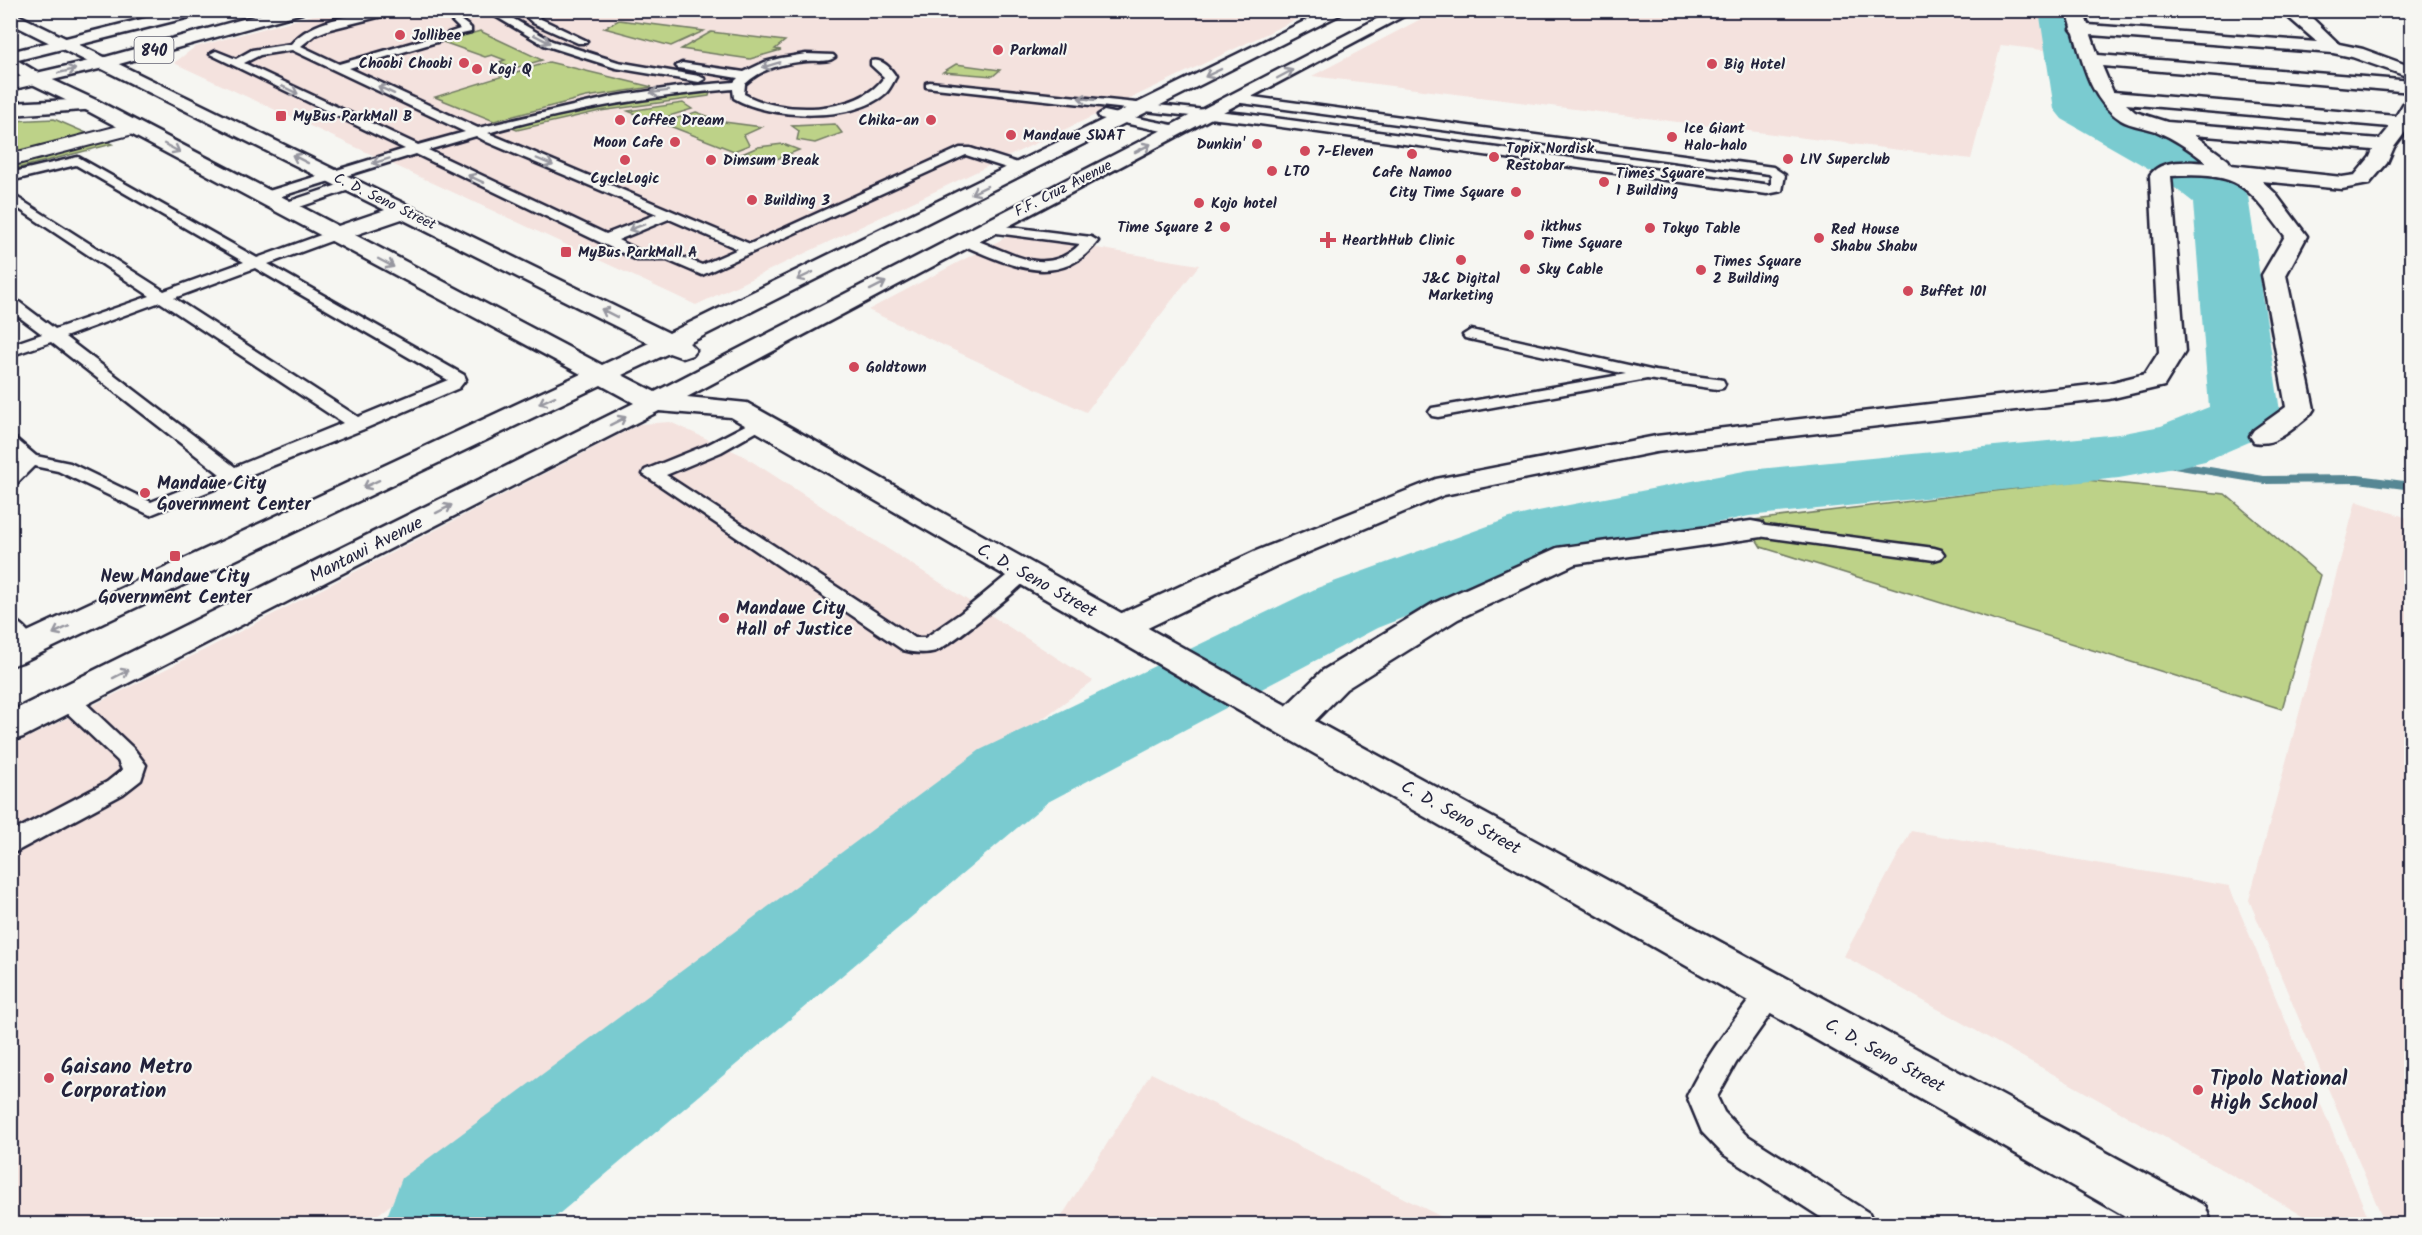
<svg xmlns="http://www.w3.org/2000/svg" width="2422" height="1235" font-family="Kalam,sans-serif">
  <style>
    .built { fill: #f4e2de }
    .green { fill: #bdd288; stroke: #707a62; stroke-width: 1.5 }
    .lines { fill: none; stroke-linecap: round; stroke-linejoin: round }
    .stream { fill: #578794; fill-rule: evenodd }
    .river { fill: #7acbd0; fill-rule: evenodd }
    .service-casing { stroke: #22223b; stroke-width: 5 }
    .pedestrian-casing { stroke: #22223b; stroke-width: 4 }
    .minor-casing { stroke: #22223b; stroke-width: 5 }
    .tertiary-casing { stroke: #22223b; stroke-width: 5 }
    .trunk-casing { stroke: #22223b; stroke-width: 5 }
    .service { fill: #f6f6f2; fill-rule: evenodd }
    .pedestrian { fill: #f6f6f2; fill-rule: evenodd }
    .minor { fill: #f6f6f2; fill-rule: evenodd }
    .tertiary { fill: #f6f6f2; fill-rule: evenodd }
    .trunk { fill: #f6f6f2; fill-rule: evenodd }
    .oneway { stroke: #9797a0 }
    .poi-dot { fill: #d1495b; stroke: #f6f6f2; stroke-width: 2 }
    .labels { text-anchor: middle; stroke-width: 4.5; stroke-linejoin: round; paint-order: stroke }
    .far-poi-label { font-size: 15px; font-weight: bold; fill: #22223b; stroke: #f6f6f2; text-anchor: start }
    .far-street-label { font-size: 15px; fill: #22223b; stroke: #f6f6f2 }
    .shield { fill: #f6f6f2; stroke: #626272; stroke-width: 1.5 }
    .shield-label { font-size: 16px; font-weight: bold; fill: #22223b }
    .poi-label { font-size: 18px; font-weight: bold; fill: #22223b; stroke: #f6f6f2; text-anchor: start }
    .street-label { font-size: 18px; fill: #22223b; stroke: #f6f6f2 }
    .near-poi-label { font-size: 21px; font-weight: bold; fill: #22223b; stroke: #f6f6f2; text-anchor: start }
  </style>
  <rect width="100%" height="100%" fill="#f6f6f2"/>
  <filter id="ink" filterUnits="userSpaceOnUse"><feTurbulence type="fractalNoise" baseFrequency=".0167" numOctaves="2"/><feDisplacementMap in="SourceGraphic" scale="12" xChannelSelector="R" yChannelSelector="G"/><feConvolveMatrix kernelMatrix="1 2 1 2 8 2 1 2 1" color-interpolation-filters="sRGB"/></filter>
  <g filter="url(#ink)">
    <g class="built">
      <path d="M328,11H1314L696,305L174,63L195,47Z"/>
      <path d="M1436,11H2046L2051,51L2001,45L1971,159L1312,76Z"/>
      <path d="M1012,234L1199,265L1086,412L868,310Z"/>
      <path d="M670,422L742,455L1093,681L365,1224H11V746L208,648L640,424Z"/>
      <path d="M2356,501L2411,519V1224H2385L2249,900Z"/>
      <path d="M1911,831L2229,886L2371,1224H2318L1844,956Z"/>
      <path d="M1151,1073L1456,1224H1057Z"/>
    </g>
    <g class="green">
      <path d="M58,11H154C116,17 96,19 58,11Z"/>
      <path d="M619,20L704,31L671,46L604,28Z"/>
      <path d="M480,31L542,60L515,68L499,62L505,60L492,55L485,57L443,42Z"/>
      <path d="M711,32L785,41L775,49L781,50L750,59L681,49Z"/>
      <path d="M549,62L652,87L586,97L494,121L435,97Z"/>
      <path d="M956,64L1000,70L993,76L943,72Z"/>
      <path d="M711,89L709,96L600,111L517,130L507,126L575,108Z"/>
      <path d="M683,103L692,109L653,121L628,111Z"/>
      <path d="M696,112L724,122L762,127L744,135L749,145L734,151L662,123Z"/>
      <path d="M54,119L112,144L11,170V121Z"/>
      <path d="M835,124L842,133L815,143L797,140L799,131L792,126Z"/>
      <path d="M783,144L799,150L767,163L742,154L758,147Z"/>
      <path d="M2086,480L2225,494L2320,575L2282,709L1761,547L1745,521Z"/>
    </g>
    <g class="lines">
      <path class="stream" d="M2119,452L2264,476L2358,475L2412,482V490L2358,483L2264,484L2114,459L2113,456L2114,453Z"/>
      <path class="river" d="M2039,10H2081L2102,101C2144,124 2221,158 2248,196L2281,418L2270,433L2205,461L2179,467L2119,478L1749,516L1559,556L1377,628L1048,802L547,1224H384L402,1178L980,750L1317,588L1510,518L1538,511L1749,470L2119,434L2161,426L2209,407L2193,202L2153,171L2062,119L2054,109Z"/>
      <g class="service-casing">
        <g id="service">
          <path d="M380,10H406L330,29L315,35L301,46L339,64L432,37H440V41L349,68L478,128L616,96L677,87L734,82L738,78L678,68L676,66L682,63L744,72L765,62L781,58L806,54L833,55L835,57C828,63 816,60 807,61C784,63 762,68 745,84L744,94C779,115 860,115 884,77L871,65V61C882,58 891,68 896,77C893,82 890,89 886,93C854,123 768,119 734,98L733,89C650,96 568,110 488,133L750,244L960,148H970L1027,166L1029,169L1022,173L966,155L702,275L667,260H637L416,154L269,200H259L257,197L259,194L405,149L210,54L216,51L236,59L252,50L291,44C311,20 351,16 380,10ZM292,50L465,132L418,145L244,63L260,55ZM476,136L487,142L657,214L606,234L428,150ZM669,219L738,249L702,265L669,252L644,253L618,240Z"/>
          <path d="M485,10H498L552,41L618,62L699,76L705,79L699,82L616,68L544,45Z"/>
          <path d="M519,10H531L541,19L587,41L586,43H578L533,23Z"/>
          <path d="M455,16L471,28V32L448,37V33L460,29L450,19Z"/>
          <path d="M930,82L1245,114L1771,185V176L1769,174L1234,102V96L1238,95L1773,167L1785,175L1782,191L1767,194L1245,122L926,87V83Z"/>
          <path d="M1104,111L1177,126L1183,130L1177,134L1100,118L1098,115Z"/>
          <path d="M78,157L257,258L329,232H339L341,235L339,238L268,264L464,375L466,379L459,388L364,429L150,515L58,471L34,466L17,483L10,484V468L19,460L10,453V438L16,439L36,456L70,463L151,502L220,474L51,342L10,356V345L42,334L10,310V297L15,299L55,329L150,296L10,203V193L164,291L244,262L76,165L10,181V173ZM255,268L448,380L358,417L174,298ZM160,302L343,423L235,467L65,337Z"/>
          <path d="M344,183L351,187L349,190L288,211L283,212L276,208L278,205Z"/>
          <path d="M986,224L1091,237L1098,241C1059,292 1008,264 960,244L958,241L965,237C1005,247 1043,282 1080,244L981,231L979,228L981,225Z"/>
          <path d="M1471,330L1655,371L1717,379L1723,380L1725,384L1723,388L1717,389L1647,379L1438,417L1432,416L1429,412L1432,408L1438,407L1626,374L1465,338L1463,335Z"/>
          <path d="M759,418L765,419L768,423L765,427L721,452L666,475L915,638H925L961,613L1017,567L1024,565L1031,567L1034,572C1025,585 951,645 936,651C926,654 913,653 903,650L643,474L645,470L709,444Z"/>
          <path d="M1751,524L1934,548L1941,550L1944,554L1941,558L1934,560L1744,534L1741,530L1744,526Z"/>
          <path d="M10,619C22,622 32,636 38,646L35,651C10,658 10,636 10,619Z"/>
          <path d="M69,693L77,695L134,749L146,765L141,780L123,794L10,855V833L107,782L122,770L118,761L61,707L58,701L61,695Z"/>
          <path d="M1772,980L1782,983L1786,992L1736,1063L1717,1097L1724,1112L1745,1134L1869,1213L1874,1224H1831L1723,1154L1702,1132L1687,1096C1706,1055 1735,1019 1762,983Z"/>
        </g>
      </g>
      <g class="pedestrian-casing">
        <path id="pedestrian" d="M134,122L141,124L143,128L141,132L10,166V154Z"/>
      </g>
      <g class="minor-casing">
        <g id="minor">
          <path d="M2067,10H2083L2088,25L2317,42L2280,10H2300L2313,19L2339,44L2363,49L2412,67V78L2352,57L2333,53L2091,35L2098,55L2412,81V92L2102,66L2113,92L2396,116L2405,101L2412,99V123L2394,147L2387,163L2369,184L2342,189L2262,181L2275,193L2307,236L2286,275L2314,409L2310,415C2293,428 2276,447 2254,442L2250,436L2254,430L2286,407L2262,275L2285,236C2246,184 2239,172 2171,176L2185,352L2164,386L2109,399L1656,452L1444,495L1278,565L1133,635L1121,638L1109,635L1104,627L1109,619L1256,551L1436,479L1656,436L2109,383L2145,374L2159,352L2150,175C2161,159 2189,161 2207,163C2191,150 2175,139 2156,131C2145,127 2131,126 2121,120C2091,101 2083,64 2074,33L2071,29L2072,27ZM2126,104L2390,127L2380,139L2167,122L2135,112ZM2194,135L2373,150L2370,157L2355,175L2342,177L2231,165L2228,160Z"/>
          <path d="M1751,521L1762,523L1766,530L1762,537L1575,564L1458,619L1346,689L1305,731L1292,735L1279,731L1274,722L1279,713L1322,671L1434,603L1557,548Z"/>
        </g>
      </g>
      <g class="tertiary-casing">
        <path id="tertiary" d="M1327,10H1349L689,343L696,350L692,355L683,358L669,353L622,375L655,392L1394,10H1415L687,397L747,403L1260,691L2205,1206L2212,1224H2139L1236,709L731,417L659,411L23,737L10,741V712L634,403L601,385L22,662L10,666V640L581,374L84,109L30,83L10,69V56L42,75L98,101L338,226L385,210L10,23V11L669,333ZM402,219L649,343L602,365L355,235Z"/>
      </g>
      <g class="trunk-casing">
        <g id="trunk">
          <path d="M178,10H208L206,13L10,62V52Z"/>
          <path d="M276,10H304L302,13L112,66L10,90V79L102,58Z"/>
          <path d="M91,99L98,101L100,105L98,109L10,115V103Z"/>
        </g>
      </g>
      <use href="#service" class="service"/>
      <use href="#pedestrian" class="pedestrian"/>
      <use href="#minor" class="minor"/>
      <use href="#tertiary" class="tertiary"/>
      <use href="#trunk" class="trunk"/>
    </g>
    <defs><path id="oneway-shaft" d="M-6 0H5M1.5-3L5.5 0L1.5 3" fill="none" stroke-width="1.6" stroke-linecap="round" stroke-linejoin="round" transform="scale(1.5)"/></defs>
    <g class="oneway">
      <use href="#oneway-shaft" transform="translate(542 39) rotate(27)"/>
      <use href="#oneway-shaft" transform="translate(771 65) rotate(163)"/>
      <use href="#oneway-shaft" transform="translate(67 71) rotate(-13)"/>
      <use href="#oneway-shaft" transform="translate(1213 73) rotate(154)"/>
      <use href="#oneway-shaft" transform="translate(1285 74) rotate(-28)"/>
      <use href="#oneway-shaft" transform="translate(290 90) rotate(26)"/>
      <use href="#oneway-shaft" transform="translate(386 90) rotate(-155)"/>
      <use href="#oneway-shaft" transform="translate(659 92) rotate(173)"/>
      <use href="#oneway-shaft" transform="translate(1087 99) rotate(-173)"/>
      <use href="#oneway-shaft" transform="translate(172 148) rotate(28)"/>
      <use href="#oneway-shaft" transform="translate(1143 148) rotate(-27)"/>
      <use href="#oneway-shaft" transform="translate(300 159) rotate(-153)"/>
      <use href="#oneway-shaft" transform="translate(381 161) rotate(163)"/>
      <use href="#oneway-shaft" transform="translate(545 162) rotate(23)"/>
      <use href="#oneway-shaft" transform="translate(476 179) rotate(-155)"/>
      <use href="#oneway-shaft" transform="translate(979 190) rotate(154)"/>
      <use href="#oneway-shaft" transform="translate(637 227) rotate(159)"/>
      <use href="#oneway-shaft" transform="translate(386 263) rotate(28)"/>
      <use href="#oneway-shaft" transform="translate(805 276) rotate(154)"/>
      <use href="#oneway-shaft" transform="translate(878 286) rotate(-27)"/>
      <use href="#oneway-shaft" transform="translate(609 313) rotate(-153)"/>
      <use href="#oneway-shaft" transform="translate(547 400) rotate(155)"/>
      <use href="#oneway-shaft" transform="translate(618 421) rotate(-27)"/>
      <use href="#oneway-shaft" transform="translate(371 484) rotate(155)"/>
      <use href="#oneway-shaft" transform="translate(444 509) rotate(-27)"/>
      <use href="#oneway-shaft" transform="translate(61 630) rotate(155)"/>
      <use href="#oneway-shaft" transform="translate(121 674) rotate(-27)"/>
    </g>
  </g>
  <g class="poi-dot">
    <circle cx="400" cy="35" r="6"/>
    <circle cx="998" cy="50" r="6"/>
    <circle cx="464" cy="63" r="6"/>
    <circle cx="1712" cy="64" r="6"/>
    <circle cx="477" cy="69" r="6"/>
    <rect x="275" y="110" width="12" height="12" rx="3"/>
    <circle cx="620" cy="120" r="6"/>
    <circle cx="931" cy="120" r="6"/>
    <circle cx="1011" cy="135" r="6"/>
    <circle cx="1672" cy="137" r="6"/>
    <circle cx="675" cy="142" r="6"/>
    <circle cx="1257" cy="144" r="6"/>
    <circle cx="1305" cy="151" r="6"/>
    <circle cx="1412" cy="154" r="6"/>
    <circle cx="1494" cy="157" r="6"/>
    <circle cx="1788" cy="159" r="6"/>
    <circle cx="625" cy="160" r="6"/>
    <circle cx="711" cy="160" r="6"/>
    <circle cx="1272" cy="171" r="6"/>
    <circle cx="1604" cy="182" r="6"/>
    <circle cx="1516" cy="192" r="6"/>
    <circle cx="752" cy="200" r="6"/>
    <circle cx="1199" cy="203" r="6"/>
    <circle cx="1225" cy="227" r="6"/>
    <circle cx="1650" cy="228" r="6"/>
    <circle cx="1529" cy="235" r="6"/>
    <circle cx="1819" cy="238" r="6"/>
    <path d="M1325 231h6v6h6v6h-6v6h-6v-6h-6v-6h6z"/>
    <rect x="560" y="246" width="12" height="12" rx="3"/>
    <circle cx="1461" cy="260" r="6"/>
    <circle cx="1525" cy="269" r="6"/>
    <circle cx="1701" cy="270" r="6"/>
    <circle cx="1908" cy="291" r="6"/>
    <circle cx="854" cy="367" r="6"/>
    <circle cx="145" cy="493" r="6"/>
    <rect x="169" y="550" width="12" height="12" rx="3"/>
    <circle cx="724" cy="618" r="6"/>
    <circle cx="49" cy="1078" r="6"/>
    <circle cx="2198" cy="1090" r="6"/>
  </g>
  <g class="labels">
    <g class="far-poi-label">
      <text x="412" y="40">Jollibee</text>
      <text x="1010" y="55">Parkmall</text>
      <text x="452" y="68" text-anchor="end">Choobi Choobi</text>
      <text x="1724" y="69">Big Hotel</text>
      <text x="489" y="74">Kogi Q</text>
      <text x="293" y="121">MyBus ParkMall B</text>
      <text x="632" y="125">Coffee Dream</text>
      <text x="919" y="125" text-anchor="end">Chika-an</text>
      <text x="1684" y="133">Ice Giant<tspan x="1684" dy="17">Halo-halo</tspan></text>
      <text x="1023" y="140">Mandaue SWAT</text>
      <text x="663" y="147" text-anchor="end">Moon Cafe</text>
      <text x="1245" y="149" text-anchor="end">Dunkin'</text>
      <text x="1506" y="153">Topix Nordisk<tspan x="1506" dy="17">Restobar</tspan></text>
      <text x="1317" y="156">7-Eleven</text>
      <text x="1800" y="164">LIV Superclub</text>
      <text x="723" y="165">Dimsum Break</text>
      <text x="1284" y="176">LTO</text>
      <text x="1412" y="177" text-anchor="middle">Cafe Namoo</text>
      <text x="1616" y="178">Times Square<tspan x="1616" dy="17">1 Building</tspan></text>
      <text x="625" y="183" text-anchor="middle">CycleLogic</text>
      <text x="1504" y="197" text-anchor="end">City Time Square</text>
      <text x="764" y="205">Building 3</text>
      <text x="1211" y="208">Kojo hotel</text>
      <text x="1541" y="231">ikthus<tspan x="1541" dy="17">Time Square</tspan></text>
      <text x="1213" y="232" text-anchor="end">Time Square 2</text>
      <text x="1662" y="233">Tokyo Table</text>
      <text x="1831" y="234">Red House<tspan x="1831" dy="17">Shabu Shabu</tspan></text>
      <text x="1342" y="245">HearthHub Clinic</text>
      <text x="578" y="257">MyBus ParkMall A</text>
      <text x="1713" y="266">Times Square<tspan x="1713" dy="17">2 Building</tspan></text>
      <text x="1537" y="274">Sky Cable</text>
      <text x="1461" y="283" text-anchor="middle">J&amp;C Digital<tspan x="1461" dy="17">Marketing</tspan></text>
      <text x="1920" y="296">Buffet 101</text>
      <text x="866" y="372">Goldtown</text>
    </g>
    <g class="far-street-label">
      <text transform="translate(1063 188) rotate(-27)" y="5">F.F. Cruz Avenue</text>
      <text transform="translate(385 201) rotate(26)" y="5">C. D. Seno Street</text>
    </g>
    <rect class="shield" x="134.5" y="37" width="39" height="26" rx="4.5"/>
    <g class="shield-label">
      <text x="154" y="56">840</text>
    </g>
    <g class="poi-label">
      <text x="157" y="489">Mandaue City<tspan x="157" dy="21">Government Center</tspan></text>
      <text x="175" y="582" text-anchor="middle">New Mandaue City<tspan x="175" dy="21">Government Center</tspan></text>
      <text x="736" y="614">Mandaue City<tspan x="736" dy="21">Hall of Justice</tspan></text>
    </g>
    <g class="street-label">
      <text transform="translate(366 549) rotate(-27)" y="6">Mantawi Avenue</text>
      <text transform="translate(1037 580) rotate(29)" y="6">C. D. Seno Street</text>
      <text transform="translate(1461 817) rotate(29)" y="6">C. D. Seno Street</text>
      <text transform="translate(1885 1055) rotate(29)" y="6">C. D. Seno Street</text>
    </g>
    <g class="near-poi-label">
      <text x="61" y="1073">Gaisano Metro<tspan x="61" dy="24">Corporation</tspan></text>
      <text x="2210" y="1085">Tipolo National<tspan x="2210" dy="24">High School</tspan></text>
    </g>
  </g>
  <rect width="2422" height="1235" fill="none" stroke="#f6f6f2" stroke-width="36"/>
  <rect x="18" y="18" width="2386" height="1199" fill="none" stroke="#22223b" stroke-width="2" filter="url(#ink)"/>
</svg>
